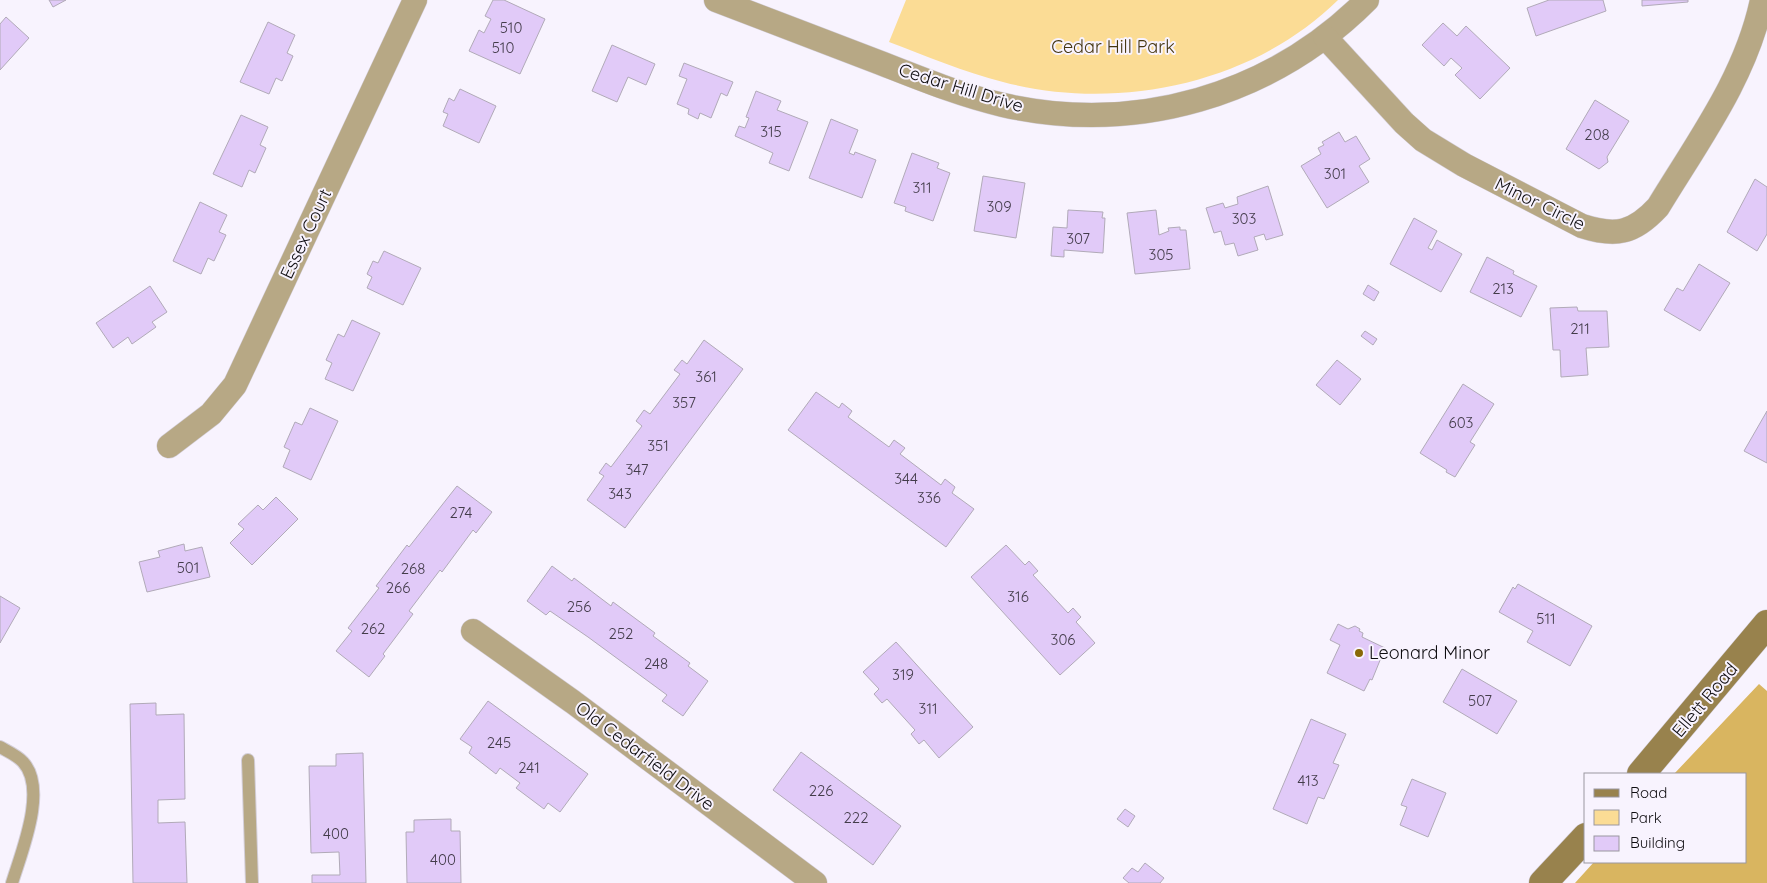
<svg xmlns="http://www.w3.org/2000/svg" width="1767" height="883" font-family="Quicksand,sans-serif">
  <style>
    .green { fill: #fbdc95 }
    .forest { fill: #d9b560 }
    .building { fill: #e1caf8; stroke: #b1aab8 }
    .lines { fill: none; stroke-linecap: round; stroke-linejoin: round }
    .lane-casing { stroke: #d3ced8; stroke-width: 14 }
    .street-casing { stroke: #d3ced8; stroke-width: 25 }
    .secondary-casing { stroke: #d3ced8; stroke-width: 29 }
    .lane { stroke: #b7a885; stroke-width: 12 }
    .street { stroke: #b7a885; stroke-width: 24 }
    .secondary { stroke: #98824d; stroke-width: 28 }
    .poi-dot { fill: #896908; stroke: #f8f3fe; stroke-width: 2 }
    .labels { text-anchor: middle; stroke-width: 4; stroke-linejoin: round; paint-order: stroke }
    .number-label { font-size: 15px; fill: #433c4a }
    .park-label { font-size: 18px; fill: #44350f; stroke: #f8f3fe }
    .street-label { font-size: 18px; fill: #0e0c10; stroke: #f8f3fe }
    .poi-label { font-size: 18px; fill: #0e0c10; stroke: #f8f3fe; text-anchor: start }
  </style>
  <rect width="100%" height="100%" fill="#f8f3fe"/>
  <path class="green" d="M906,0H1338C1253,84 1117,112 1003,82C964,72 926,56 889,42Z"/>
  <path class="forest" d="M1759,684L1767,691V883H1575L1594,862H1746V774H1674Z"/>
  <g class="building">
    <path d="M49,0H66L53,7Z"/>
    <path d="M493,0H504L545,19L520,74L469,51L479,30L484,33L491,19L485,16Z"/>
    <path d="M1549,0H1603L1606,11L1536,36L1527,8Z"/>
    <path d="M1642,0H1688V2L1642,6Z"/>
    <path d="M6,17L29,38L0,70V24Z"/>
    <path d="M268,22L295,35L287,53L293,56L282,81L276,78L269,94L240,82Z"/>
    <path d="M1443,23L1457,36L1466,26L1510,68L1480,99L1455,75L1462,68L1451,58L1444,66L1422,45Z"/>
    <path d="M612,45L655,64L646,85L628,77L617,102L592,91Z"/>
    <path d="M684,63L733,82L727,96L721,93L711,118L700,113L698,119L688,114L689,109L677,104L687,79L679,76Z"/>
    <path d="M460,89L496,106L479,143L443,126L448,114L443,112L449,98L454,101Z"/>
    <path d="M756,91L781,101L777,110L808,122L789,171L769,163L773,153L735,136L739,126L745,128L749,118L746,117Z"/>
    <path d="M1595,100L1629,121L1607,157L1608,162L1599,169L1566,149Z"/>
    <path d="M241,115L268,127L260,145L266,148L255,173L249,170L242,187L213,174Z"/>
    <path d="M831,119L858,130L849,153L854,155L855,152L876,160L862,198L809,178Z"/>
    <path d="M1339,132L1345,142L1356,136L1370,159L1359,166L1369,182L1327,208L1301,166L1321,154L1318,148L1324,145L1322,142Z"/>
    <path d="M912,153L939,163L937,168L950,173L933,221L905,211L906,207L894,203Z"/>
    <path d="M983,176L1025,183L1016,238L974,231Z"/>
    <path d="M1755,179L1767,187V234L1757,251L1727,232Z"/>
    <path d="M1268,186L1283,235L1266,240L1264,234L1254,237L1258,250L1238,256L1234,243L1225,245L1221,231L1214,233L1206,208L1223,203L1225,208L1238,204L1237,197Z"/>
    <path d="M200,202L227,215L219,232L226,235L214,261L208,258L201,274L173,261Z"/>
    <path d="M1068,210L1103,212L1102,218H1105L1103,253L1064,250V257L1051,256L1053,227L1067,228Z"/>
    <path d="M1156,210L1159,235L1169,231L1168,228L1180,227V230H1186L1190,269L1135,274L1127,213Z"/>
    <path d="M1414,218L1437,231L1428,248L1432,250L1437,240L1462,254L1441,292L1390,264Z"/>
    <path d="M384,251L421,268L403,305L367,288L372,277L367,274L373,261L378,263Z"/>
    <path d="M1487,257L1514,271L1513,274L1537,286L1521,317L1470,292Z"/>
    <path d="M1699,264L1730,283L1700,331L1664,310L1677,288L1683,291Z"/>
    <path d="M1368,285L1379,292L1374,301L1363,294Z"/>
    <path d="M150,286L167,312L152,322L156,327L132,344L128,337L113,348L96,323Z"/>
    <path d="M1577,307L1578,311H1607L1609,347L1586,348L1588,375L1561,377L1560,350H1553L1550,308Z"/>
    <path d="M352,320L380,333L353,391L325,379L332,363L326,360L338,334L344,337Z"/>
    <path d="M1365,331L1377,339L1373,345L1361,336Z"/>
    <path d="M704,340L743,369L625,528L587,500L604,476L599,473L606,463L611,467L642,426L636,421L644,410L650,414L680,374L674,370L682,360L687,364Z"/>
    <path d="M1337,360L1361,379L1340,405L1316,385Z"/>
    <path d="M1463,384L1494,404L1470,442L1475,445L1455,477L1446,472L1447,470L1420,453Z"/>
    <path d="M816,392L839,408L842,403L852,411L848,417L889,447L894,440L905,448L900,454L941,485L945,479L955,487L952,493L974,509L946,547L788,430Z"/>
    <path d="M310,408L338,421L311,480L283,467L290,450L284,447L295,422L302,425Z"/>
    <path d="M1767,411V463L1744,451Z"/>
    <path d="M457,486L492,512L476,533L473,530L442,572L440,570L409,611L413,614L383,654L385,656L369,677L336,651L352,631L348,628L379,588L376,586L407,545L409,547Z"/>
    <path d="M276,497L298,519L252,565L230,543L244,529L238,524L258,505L263,510Z"/>
    <path d="M184,544L185,551L202,547L210,577L147,592L139,562L160,557L158,551Z"/>
    <path d="M1006,545L1025,565L1029,561L1038,571L1033,575L1068,613L1073,608L1081,617L1076,622L1095,643L1060,675L971,577Z"/>
    <path d="M552,566L572,581L574,578L611,606L613,602L655,633L653,636L690,663L688,666L708,681L683,716L662,701L667,695L588,637L550,611L546,615L527,601Z"/>
    <path d="M1518,584L1592,626L1570,666L1527,642L1533,631L1499,612L1513,587L1515,589Z"/>
    <path d="M0,596L20,608L0,643Z"/>
    <path d="M1338,624L1348,629L1355,626L1360,629L1359,631L1363,633L1362,637L1385,648L1372,680L1370,679L1364,691L1327,673L1340,645L1330,640Z"/>
    <path d="M896,642L973,727L939,758L924,740L919,744L911,734L915,730L887,699L882,703L874,694L879,689L863,672Z"/>
    <path d="M1462,669L1517,701L1497,734L1443,702Z"/>
    <path d="M488,701L588,774L560,812L548,803L544,809L516,788L520,783L500,768L496,774L469,753L472,747L460,739Z"/>
    <path d="M156,703V715L184,714L185,799L158,800V823L185,822L187,883H133L130,704Z"/>
    <path d="M1311,719L1346,734L1333,763L1339,765L1324,799L1318,797L1307,824L1273,809Z"/>
    <path d="M801,752L901,826L873,865L773,790Z"/>
    <path d="M363,753L366,883H312V875H340L339,852L311,853L309,766H336V754Z"/>
    <path d="M1412,779L1446,793L1428,837L1400,825L1407,807L1401,805Z"/>
    <path d="M1125,809L1135,816L1128,827L1117,819Z"/>
    <path d="M451,819V831H460L461,883H407L406,832H414V820Z"/>
    <path d="M1145,863L1164,878L1160,883H1129L1123,878L1132,868L1138,872Z"/>
  </g>
  <g class="lines">
    <g class="lane-casing">
      <g id="lane">
        <path d="M0,747C7,751 18,756 23,762C48,789 21,853 12,883"/>
        <path d="M248,760L252,883"/>
      </g>
    </g>
    <g class="street-casing">
      <g id="street">
        <path d="M716,0C770,21 824,41 878,62C919,78 960,95 1003,105C1136,135 1271,96 1367,0"/>
        <path d="M1325,37L1404,123L1423,140L1464,165L1582,226C1616,237 1634,233 1658,207C1698,141 1746,77 1762,0"/>
        <path d="M169,446L211,414L235,385L415,0"/>
        <path d="M473,631L573,702L815,883"/>
      </g>
    </g>
    <g class="secondary-casing">
      <g id="secondary">
        <path d="M1641,774L1767,624"/>
        <path d="M1543,883L1586,837"/>
      </g>
    </g>
    <use href="#lane" class="lane"/>
    <use href="#street" class="street"/>
    <use href="#secondary" class="secondary"/>
  </g>
  <circle class="poi-dot" cx="1359" cy="653" r="5"/>
  <g class="labels">
    <g class="number-label">
      <text x="511" y="33">510</text>
      <text x="503" y="53">510</text>
      <text x="771" y="137">315</text>
      <text x="1597" y="140">208</text>
      <text x="1335" y="179">301</text>
      <text x="922" y="193">311</text>
      <text x="999" y="212">309</text>
      <text x="1244" y="224">303</text>
      <text x="1078" y="244">307</text>
      <text x="1161" y="260">305</text>
      <text x="1503" y="294">213</text>
      <text x="1580" y="334">211</text>
      <text x="706" y="382">361</text>
      <text x="684" y="408">357</text>
      <text x="1461" y="428">603</text>
      <text x="658" y="451">351</text>
      <text x="637" y="475">347</text>
      <text x="906" y="484">344</text>
      <text x="620" y="499">343</text>
      <text x="929" y="503">336</text>
      <text x="461" y="518">274</text>
      <text x="188" y="573">501</text>
      <text x="413" y="574">268</text>
      <text x="398" y="593">266</text>
      <text x="1018" y="602">316</text>
      <text x="579" y="612">256</text>
      <text x="1546" y="624">511</text>
      <text x="373" y="634">262</text>
      <text x="621" y="639">252</text>
      <text x="1063" y="645">306</text>
      <text x="656" y="669">248</text>
      <text x="903" y="680">319</text>
      <text x="1480" y="706">507</text>
      <text x="928" y="714">311</text>
      <text x="499" y="748">245</text>
      <text x="529" y="773">241</text>
      <text x="1308" y="786">413</text>
      <text x="821" y="796">226</text>
      <text x="856" y="823">222</text>
      <text x="336" y="839">400</text>
      <text x="443" y="865">400</text>
    </g>
    <g class="park-label">
      <text x="1113" y="53">Cedar Hill Park</text>
    </g>
    <g class="street-label">
      <text transform="translate(961 88) rotate(17)" y="6">Cedar Hill Drive</text>
      <text transform="translate(1540 204) rotate(26)" y="6">Minor Circle</text>
      <text transform="translate(306 234) rotate(-65)" y="6">Essex Court</text>
      <text transform="translate(1705 700) rotate(-50)" y="6">Ellett Road</text>
      <text transform="translate(645 756) rotate(37)" y="6">Old Cedarfield Drive</text>
    </g>
    <g class="poi-label">
      <text x="1369" y="659">Leonard Minor</text>
    </g>
  </g>
  <rect x="1584" y="773" width="162" height="90" fill="#f8f3fe" stroke="#9a979f"/>
  <rect x="1594" y="789" width="25" height="8" fill="#98824d" stroke="#9a979f"/>
  <text x="1630" y="798" font-size="15" fill="#0e0c10">Road</text>
  <rect x="1594" y="810" width="25" height="15" fill="#fbdc95" stroke="#9a979f"/>
  <text x="1630" y="823" font-size="15" fill="#0e0c10">Park</text>
  <rect x="1594" y="836" width="25" height="15" fill="#e1caf8" stroke="#9a979f"/>
  <text x="1630" y="848" font-size="15" fill="#0e0c10">Building</text>
</svg>
